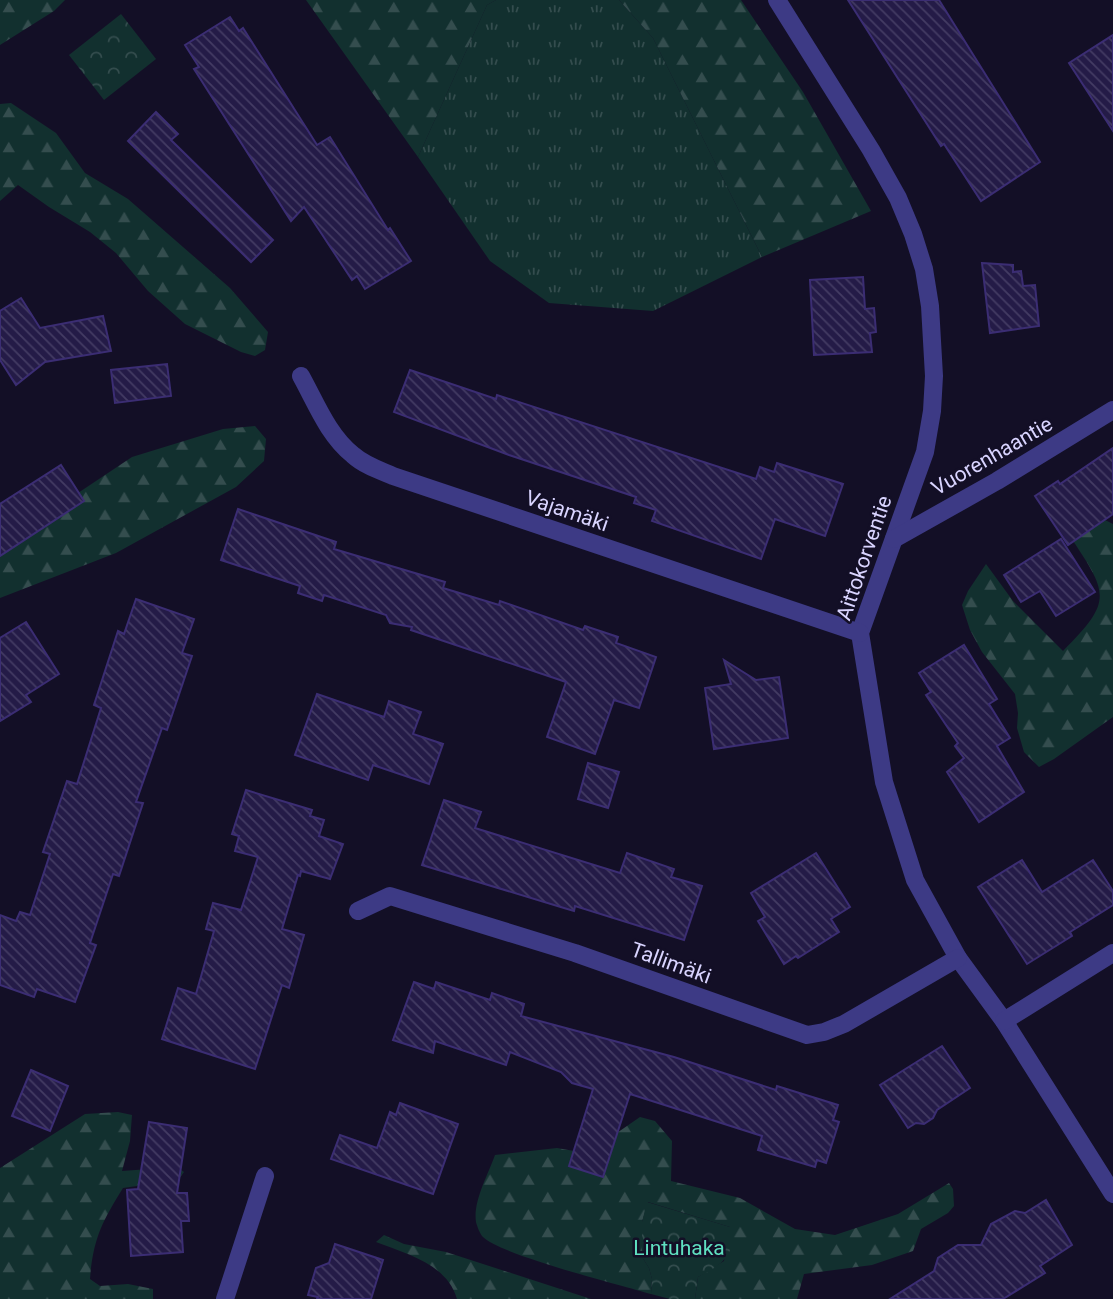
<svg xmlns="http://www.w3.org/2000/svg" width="1113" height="1299" font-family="Roboto,sans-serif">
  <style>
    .grass { fill: url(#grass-tufts) }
    .forest { fill: url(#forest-firs) }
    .park { fill: url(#park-crowns) }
    .building { fill: url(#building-back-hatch); stroke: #3b2d73; stroke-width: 2 }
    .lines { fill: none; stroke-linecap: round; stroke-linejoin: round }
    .minor { stroke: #3d3a85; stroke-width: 18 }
    .labels { text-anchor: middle; stroke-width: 5; stroke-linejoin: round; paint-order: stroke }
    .street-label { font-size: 21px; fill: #d9d4ff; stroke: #130f26 }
    .park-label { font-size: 21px; fill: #5fe0c0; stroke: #130f26 }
  </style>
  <defs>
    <pattern id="grass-tufts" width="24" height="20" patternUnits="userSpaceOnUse" patternTransform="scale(1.75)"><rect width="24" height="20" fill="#12302f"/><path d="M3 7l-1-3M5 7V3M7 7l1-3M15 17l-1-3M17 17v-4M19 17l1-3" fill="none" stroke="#344d4e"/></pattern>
    <pattern id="forest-firs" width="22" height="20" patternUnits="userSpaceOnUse" patternTransform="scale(1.75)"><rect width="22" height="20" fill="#12302f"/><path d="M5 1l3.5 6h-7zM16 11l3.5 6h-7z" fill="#344d4e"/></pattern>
    <pattern id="park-crowns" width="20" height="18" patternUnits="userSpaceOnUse" patternTransform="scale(1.75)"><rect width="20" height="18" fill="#12302f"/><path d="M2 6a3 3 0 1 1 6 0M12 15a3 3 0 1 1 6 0" fill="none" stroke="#344d4e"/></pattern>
    <pattern id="building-back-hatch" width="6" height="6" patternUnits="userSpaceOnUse" patternTransform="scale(1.75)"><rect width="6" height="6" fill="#241b47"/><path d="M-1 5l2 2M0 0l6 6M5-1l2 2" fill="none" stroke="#433b63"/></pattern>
  </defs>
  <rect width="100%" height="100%" fill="#130f26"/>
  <path class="grass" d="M496,0H619L653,38L762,257L653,311L549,303L490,261L418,157L487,5Z"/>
  <g class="forest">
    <path d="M0,0H65L54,11L0,45Z"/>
    <path d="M306,0H496L487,5L418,157Z"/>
    <path d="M619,0H741L803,92L871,211L762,257L653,38Z"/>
    <path d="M11,103L56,133L85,173L128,199L230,288L268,332L265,350L255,356L241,352L185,324L148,291L116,253L90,232L49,207L18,185L0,201V104Z"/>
    <path d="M255,426L266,439L264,461L236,487L116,553L0,598V502L4,505L72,497L132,457L223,429Z"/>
    <path d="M1105,520L1113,524V717L1054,759L1039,767L1024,752L1017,728L1018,713L1015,694L982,652L970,630L962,605L968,591L986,564L1013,601L1063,651C1113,601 1109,594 1069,535Z"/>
    <path d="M118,1112L132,1115L130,1141L122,1171L177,1167L184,1172L178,1180L123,1188C102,1222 93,1239 90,1279L100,1286L128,1284L153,1289V1299H0V1168L85,1114Z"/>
    <path d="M640,1117L655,1121L672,1141L671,1181L740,1198L795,1229L835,1235L898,1214L949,1183L953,1189L954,1206L948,1213L921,1229L913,1251L872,1265L804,1274L797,1299H695L698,1277L724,1261L730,1227L648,1202L642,1222V1257L649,1268L652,1279L651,1294C620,1285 501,1255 483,1237C480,1234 477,1226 476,1222C473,1201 488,1175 495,1155L557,1148L574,1151L569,1166Z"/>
    <path d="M384,1235L404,1244L446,1252L591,1299H457C447,1264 407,1254 376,1242Z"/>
  </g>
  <g class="park">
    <path d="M121,14L156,59L104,100L69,55Z"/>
    <path d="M647,1202L730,1227C738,1254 721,1266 698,1277L695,1299H670L651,1294L652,1279L649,1268L642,1257V1222Z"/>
  </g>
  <g class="building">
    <path d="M848,0H939L1040,162L981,201L944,144L941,146Z"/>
    <path d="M230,17L239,31L243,28L317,145L330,137L388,230L390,228L411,261L365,289L357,276L352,280L304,207L291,221L194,69L199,67L185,45Z"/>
    <path d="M1113,35V131L1069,63Z"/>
    <path d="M156,112L178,134L171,140L273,240L251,262L128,141Z"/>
    <path d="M982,263L1013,265V272L1021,271L1023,286L1035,285L1039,326L990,333Z"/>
    <path d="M863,277L865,309L874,308L876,332L870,333L872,352L814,355L810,280Z"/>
    <path d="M21,298L40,328L103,316L111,351L45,362L16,385L0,360V311Z"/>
    <path d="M167,364L171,396L115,403L111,370Z"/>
    <path d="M410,370L496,399L497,395L756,479L760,467L774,472L777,463L843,484L825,536L775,519L761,559L652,521L656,510L634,503L636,497L509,455L394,412Z"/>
    <path d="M1113,448V514L1068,545L1035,496L1058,481L1060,484Z"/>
    <path d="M61,465L84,501L0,556V504Z"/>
    <path d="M238,509L336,542L334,549L445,582L443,588L499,605L500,601L583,630L585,626L618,637L616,643L656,657L639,708L614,700L595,754L547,737L566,682L411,630L412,627L390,623L386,615L324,595L322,601L298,593L300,586L221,560Z"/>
    <path d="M1061,539L1095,592L1056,616L1040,591L1021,602L1004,575Z"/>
    <path d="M136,599L194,619L182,653L192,656L167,730L162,728L136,802L143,803L119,876L113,874L90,943L96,945L75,1002L37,989L34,997L0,985V915L16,921L20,912L30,915L50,854L43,852L67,781L77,784L101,708L94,705L118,631L124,634Z"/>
    <path d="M26,622L59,674L26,695L31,702L0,721V638Z"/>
    <path d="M964,645L997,699L989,704L1010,738L997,746L1024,792L979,822L947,772L964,758L955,746L958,743L926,695L931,692L919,673Z"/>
    <path d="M724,660L756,680L779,677L788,738L714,749L705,688L731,684Z"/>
    <path d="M317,694L384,717L389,701L421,712L413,734L443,744L429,784L373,765L368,780L295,755Z"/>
    <path d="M588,763L619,772L608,808L578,799Z"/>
    <path d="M246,790L312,810L310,816L324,820L319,836L343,844L330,879L301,871L300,876L298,875L282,929L304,935L289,988L282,985L255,1069L162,1039L178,988L196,994L214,931L206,929L213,903L241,910L258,857L235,851L239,836L232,834Z"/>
    <path d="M444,800L481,812L475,828L620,873L627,853L674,869L671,877L702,886L684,940L575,906L574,911L564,908L422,865Z"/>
    <path d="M816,853L850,907L831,919L839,932L798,958L796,956L784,964L758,921L765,917L751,893Z"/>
    <path d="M1022,860L1042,892L1093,860L1113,891V905L1070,932L1072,936L1027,964L978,887Z"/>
    <path d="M414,982L434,989L436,982L490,1000L492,993L524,1004L521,1016L674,1057L776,1090L777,1086L838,1105L833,1120L839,1122L826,1163L817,1160L815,1167L758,1150L762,1136L630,1094L603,1177L569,1166L593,1089L572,1083L561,1072L510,1052L506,1065L435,1041L433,1053L393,1040Z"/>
    <path d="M942,1046L970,1088L937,1110L933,1118L924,1124L916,1123L908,1128L880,1085Z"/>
    <path d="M31,1070L68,1086L50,1131L12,1116Z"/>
    <path d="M400,1103L458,1124L433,1194L331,1159L340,1135L377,1148L390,1112L396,1115Z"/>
    <path d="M149,1122L187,1128L177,1193H187L189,1221H181L183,1252L131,1256L127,1190L138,1189Z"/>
    <path d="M1046,1200L1072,1245L1040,1266L1045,1273L1003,1299H890L934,1271L938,1258L958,1245H981L991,1224L1015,1211L1025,1213Z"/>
    <path d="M335,1244L383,1260L371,1299H317L318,1297L308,1295L316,1268L329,1263Z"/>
  </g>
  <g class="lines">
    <g class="minor">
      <path d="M777,0L871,150L898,198L913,234L924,269L930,306L934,376L932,411L925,452L860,633L884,782L915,880L958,958L1004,1021L1113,1194"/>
      <path d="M301,376C316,403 328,435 353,455C364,465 379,470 393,476L860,633"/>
      <path d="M894,539L997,481L1113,410"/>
      <path d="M358,911L390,896L575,953L807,1035L824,1032L844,1024L958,958"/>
      <path d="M1004,1021L1113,953"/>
      <path d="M225,1299L265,1176"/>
    </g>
  </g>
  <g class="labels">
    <g class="street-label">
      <text transform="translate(992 456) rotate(-30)" y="7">Vuorenhaantie</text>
      <text transform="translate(567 511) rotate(19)" y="7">Vajamäki</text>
      <text transform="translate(864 558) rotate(-71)" y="7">Aittokorventie</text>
      <text transform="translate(671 963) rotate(20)" y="7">Tallimäki</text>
    </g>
    <g class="park-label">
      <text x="679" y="1255">Lintuhaka</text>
    </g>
  </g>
</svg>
